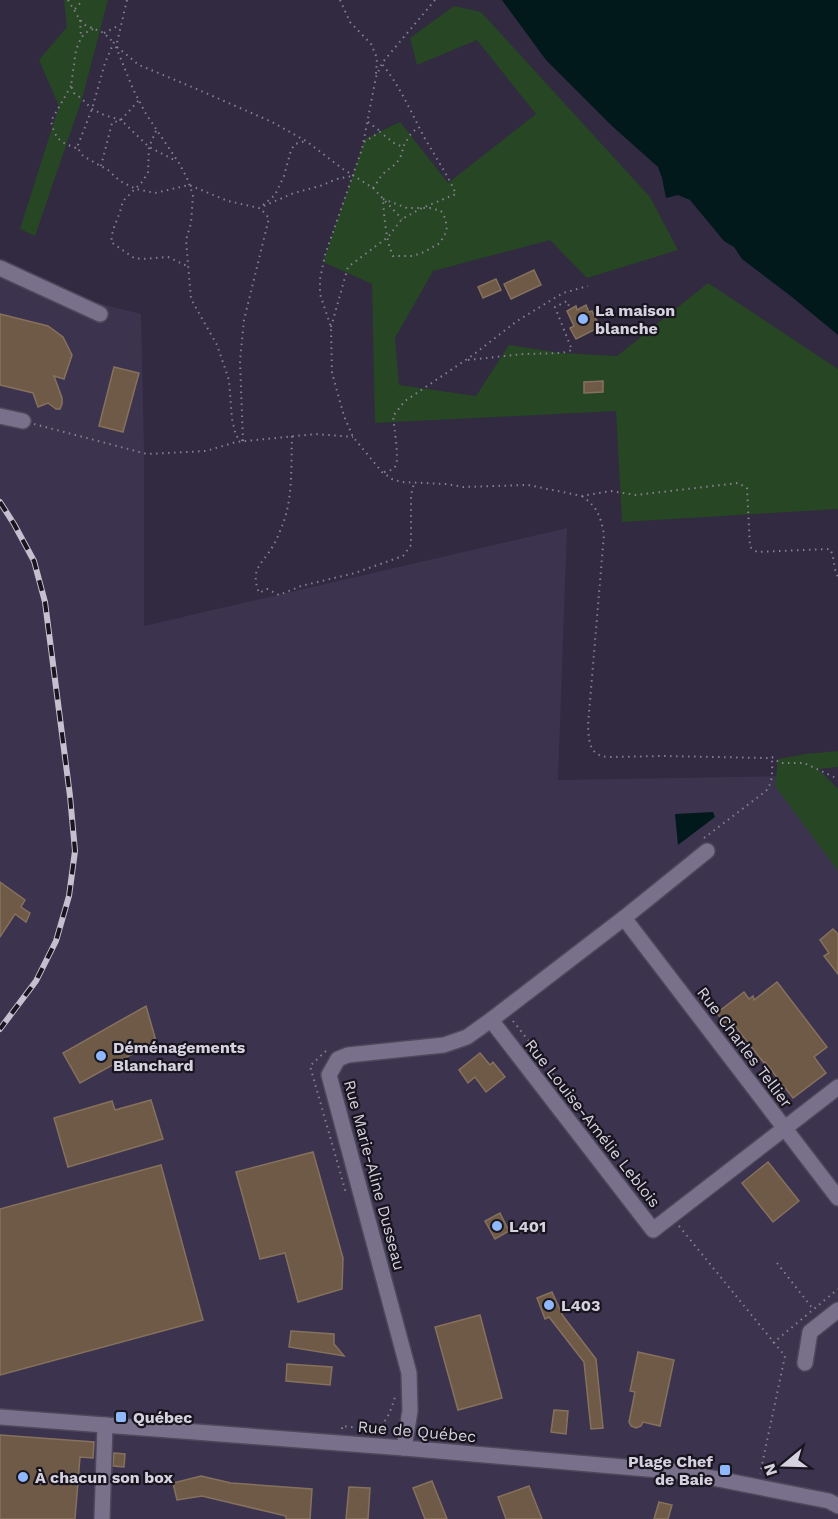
<svg xmlns="http://www.w3.org/2000/svg" width="838" height="1519" font-family="'Work Sans',sans-serif">
  <style>
    .built { fill: #3c334f }
    .green { fill: #274623 }
    .water { fill: #02191b }
    .building { fill: #6e5a46; stroke: #86715d; stroke-width: 1.5 }
    .lines { fill: none; stroke-linecap: round; stroke-linejoin: round }
    .minor-casing { stroke: #4e485b; stroke-width: 18 }
    .path { stroke: #858092; stroke-width: 2; stroke-dasharray: 1.5 4.5; stroke-linecap: butt }
    .minor { stroke: #79718b; stroke-width: 15 }
    .rail-casing { stroke: #c4c0cf; stroke-width: 6 }
    .rail { stroke: #18151f; stroke-width: 4; stroke-dasharray: 11; stroke-linecap: butt }
    .poi-dot { fill: #90b8fd; stroke: #18151f; stroke-width: 2 }
    .labels { text-anchor: middle; stroke-width: 4.5; stroke-linejoin: round; paint-order: stroke }
    .poi-label { font-size: 16px; font-weight: bold; fill: #d5d1df; stroke: #18151f; text-anchor: start }
    .street-label { font-size: 16px; fill: #d5d1df; stroke: #18151f }
  </style>
  <rect width="100%" height="100%" fill="#312a41"/>
  <path class="built" d="M0,261L81,299L141,314L144,449V626L567,528L558,780L791,776L838,840V1519H0Z"/>
  <g class="green">
    <path d="M64,0H108L82,99L35,236L20,229L59,106L39,60L67,27Z"/>
    <path d="M454,6L481,12L650,197L678,250L587,278L550,240L433,271L395,338L399,385L476,396L509,345L562,353L617,356L708,283L838,369V509L622,522L616,411L375,423L372,284L323,262L365,139L400,122L448,183L536,114L477,40L417,65L410,38Z"/>
    <path d="M838,751V767L818,769L838,789V871L775,786L778,759L805,754Z"/>
  </g>
  <g class="water">
    <path d="M502,0H838V335L792,297L742,259L734,247L724,241L690,200L678,195L666,198L662,178L658,167L612,126L546,60Z"/>
    <path d="M713,812L715,817L678,845L675,814Z"/>
  </g>
  <g class="building">
    <path d="M534,270L541,285L511,299L504,284Z"/>
    <path d="M496,279L501,290L483,298L478,287Z"/>
    <path d="M586,305L589,312L592,311L600,327L576,339L570,328L574,326L567,311L576,306L577,310Z"/>
    <path d="M0,314L48,326L63,337L72,355L64,379L54,376L62,398V404L60,409H56L48,403L38,407L33,393L0,385Z"/>
    <path d="M114,367L139,373L123,432L99,426Z"/>
    <path d="M603,381V392L584,393V382Z"/>
    <path d="M0,882L25,900L21,907L30,913L26,922L15,914L0,937Z"/>
    <path d="M833,929L838,934V974L824,956L829,953L820,940Z"/>
    <path d="M777,982L827,1047L814,1057L826,1073L793,1098L765,1062L764,1063L731,1021L726,1025L717,1013L744,992L749,999L753,996L754,1000Z"/>
    <path d="M146,1006L156,1041L80,1083L63,1053Z"/>
    <path d="M480,1053L490,1065L493,1062L505,1077L486,1092L475,1077L468,1083L459,1070Z"/>
    <path d="M151,1100L163,1139L68,1167L54,1118L112,1101L115,1110Z"/>
    <path d="M313,1152L343,1258L342,1289L298,1302L285,1253L260,1259L236,1172Z"/>
    <path d="M768,1162L799,1201L773,1222L742,1183Z"/>
    <path d="M161,1165L203,1320L0,1375V1209Z"/>
    <path d="M500,1213L509,1231L495,1239L485,1221Z"/>
    <path d="M552,1292L563,1316L596,1359L603,1428L591,1429L584,1362L549,1317L545,1319L537,1298Z"/>
    <path d="M480,1315L502,1398L458,1410L435,1327Z"/>
    <path d="M291,1331L334,1334V1344L344,1356L289,1347Z"/>
    <path d="M638,1352L674,1360L660,1426L643,1422L641,1426L636,1428L631,1426L629,1422L635,1392L630,1391Z"/>
    <path d="M287,1364L332,1367L330,1385L286,1381Z"/>
    <path d="M554,1410L568,1411L566,1434L551,1432Z"/>
    <path d="M0,1435L94,1442L93,1458L80,1457L75,1519H0Z"/>
    <path d="M114,1453L125,1454L124,1467L113,1466Z"/>
    <path d="M201,1476L231,1483L312,1489L310,1519H286V1516L202,1496L177,1500L173,1483Z"/>
    <path d="M432,1481L447,1519H425L413,1488Z"/>
    <path d="M529,1486L542,1519H506L498,1497Z"/>
    <path d="M349,1487L370,1488L368,1519H346Z"/>
    <path d="M659,1502L672,1505L668,1519H654Z"/>
  </g>
  <g class="lines">
    <g class="minor-casing">
      <g id="minor">
        <path d="M0,268L100,314"/>
        <path d="M0,416L23,421"/>
        <path d="M624,918L838,1198"/>
        <path d="M491,1020L653,1230L838,1087"/>
        <path d="M805,1363L810,1332L838,1310"/>
        <path d="M0,1417L404,1448L682,1472L829,1501L838,1506"/>
        <path d="M404,1448L410,1411L409,1373L329,1075L338,1059L348,1055L444,1045L467,1037L491,1020L624,918L707,851"/>
        <path d="M102,1519L105,1425"/>
      </g>
    </g>
    <g class="path">
      <path d="M68,0L80,20L85,25L104,33L114,43"/>
      <path d="M127,0L116,47L133,89L146,114L179,163L187,178L193,195L191,223L186,240L191,299L217,345L229,380L232,419L236,436L243,441"/>
      <path d="M340,0L350,22L371,44L377,58L376,74"/>
      <path d="M435,0L382,63L376,77L362,149L325,255L320,279V294L331,327L332,373L344,416L353,437L382,472L392,479L401,482L447,484L463,487L528,485L582,496L611,491L636,495L738,483L747,488L750,547L757,552L830,549C835,558 833,568 838,577"/>
      <path d="M75,9L83,0"/>
      <path d="M80,20L81,38"/>
      <path d="M93,29L85,33L81,38L76,50L71,86L74,93L82,99L92,109L104,115L121,120L149,147L176,161"/>
      <path d="M104,33L120,25"/>
      <path d="M114,42L105,63L92,109L78,145L79,150L83,156L108,170L120,181L136,189L155,193L189,185L228,201L259,208L294,193L320,186L337,179L352,176"/>
      <path d="M117,47L139,65L192,87L272,122L306,141L343,169L373,188L402,219"/>
      <path d="M71,86L51,121C55,138 59,142 76,148"/>
      <path d="M368,122L380,131"/>
      <path d="M156,131L149,147L148,172L143,181L123,201L120,212L113,230L111,242L134,258L142,259L168,257L189,267"/>
      <path d="M364,142L380,132L394,143L403,147L410,135L418,127"/>
      <path d="M101,166L112,123L121,120L139,100"/>
      <path d="M373,188C376,184 379,179 382,175C392,165 400,165 403,148"/>
      <path d="M383,199L407,208H430L441,211L445,218L447,227L445,234L440,243L424,252L413,256H393C386,241 384,216 383,199Z"/>
      <path d="M263,205L275,195L284,176L291,150L295,144L306,141"/>
      <path d="M331,327L348,267L388,237L402,219L422,208L456,194C447,174 435,156 424,137C411,112 400,86 382,64"/>
      <path d="M468,360L523,354L562,353L572,350L555,307L567,301L570,309"/>
      <path d="M34,424L147,454L206,451L236,442L316,434L353,437"/>
      <path d="M292,436C291,464 293,494 284,521C281,529 277,539 273,546C261,566 250,568 259,593L267,589L279,595L301,586L355,573L403,556L411,545V495L414,483"/>
      <path d="M243,441L240,361L244,320L269,218L260,208"/>
      <path d="M384,472C389,471 394,470 396,465C399,457 394,426 393,416L405,401L473,355L517,321L563,293L588,286"/>
      <path d="M582,496C598,508 600,515 604,534L588,725C589,742 589,757 610,757L664,756L767,758L772,757L780,763H804L836,778L838,780"/>
      <path d="M704,838L766,791C774,780 772,770 772,757"/>
      <path d="M513,1021L552,1070L554,1080"/>
      <path d="M326,1051L310,1066L346,1193"/>
      <path d="M679,1226L785,1356L760,1474"/>
      <path d="M777,1263L813,1309"/>
      <path d="M773,1343L838,1289"/>
      <path d="M342,1429V1426C380,1430 384,1433 396,1394"/>
    </g>
    <use href="#minor" class="minor"/>
    <g class="rail-casing">
      <path id="rail" d="M0,502L14,524L34,561L45,602L70,796L75,851L69,896L56,941L36,981L0,1029"/>
    </g>
    <use href="#rail" class="rail"/>
  </g>
  <g class="poi-dot">
    <circle cx="583" cy="319" r="6"/>
    <circle cx="101" cy="1056" r="6"/>
    <circle cx="497" cy="1226" r="6"/>
    <circle cx="549" cy="1305" r="6"/>
    <rect x="115" y="1411" width="12" height="12" rx="3"/>
    <rect x="719" y="1464" width="12" height="12" rx="3"/>
    <circle cx="23" cy="1477" r="6"/>
  </g>
  <g class="labels">
    <g class="poi-label">
      <text x="595" y="316">La maison<tspan x="595" dy="18">blanche</tspan></text>
      <text x="113" y="1053">Déménagements<tspan x="113" dy="18">Blanchard</tspan></text>
      <text x="509" y="1232">L401</text>
      <text x="561" y="1311">L403</text>
      <text x="133" y="1423">Québec</text>
      <text x="713" y="1467" text-anchor="end">Plage Chef<tspan x="713" dy="18">de Baie</tspan></text>
      <text x="35" y="1483">À chacun son box</text>
    </g>
    <g class="street-label">
      <text transform="translate(745 1047) rotate(53)" y="6">Rue Charles Tellier</text>
      <text transform="translate(593 1123) rotate(52)" y="6">Rue Louise-Amélie Leblois</text>
      <text transform="translate(375 1175) rotate(75)" y="6">Rue Marie-Aline Dusseau</text>
      <text transform="translate(417 1431) rotate(5)" y="6">Rue de Québec</text>
    </g>
  </g>
  <g transform="translate(784 1465) rotate(251)" stroke="#18151f" stroke-width="4.5" paint-order="stroke">
  <path d="M0-4.5L10 22L0 15L-10 22Z" fill="#d5d1df"/>
  <text y="-9" font-size="16" font-weight="bold" text-anchor="middle" fill="#d5d1df">N</text>
  </g>
</svg>
